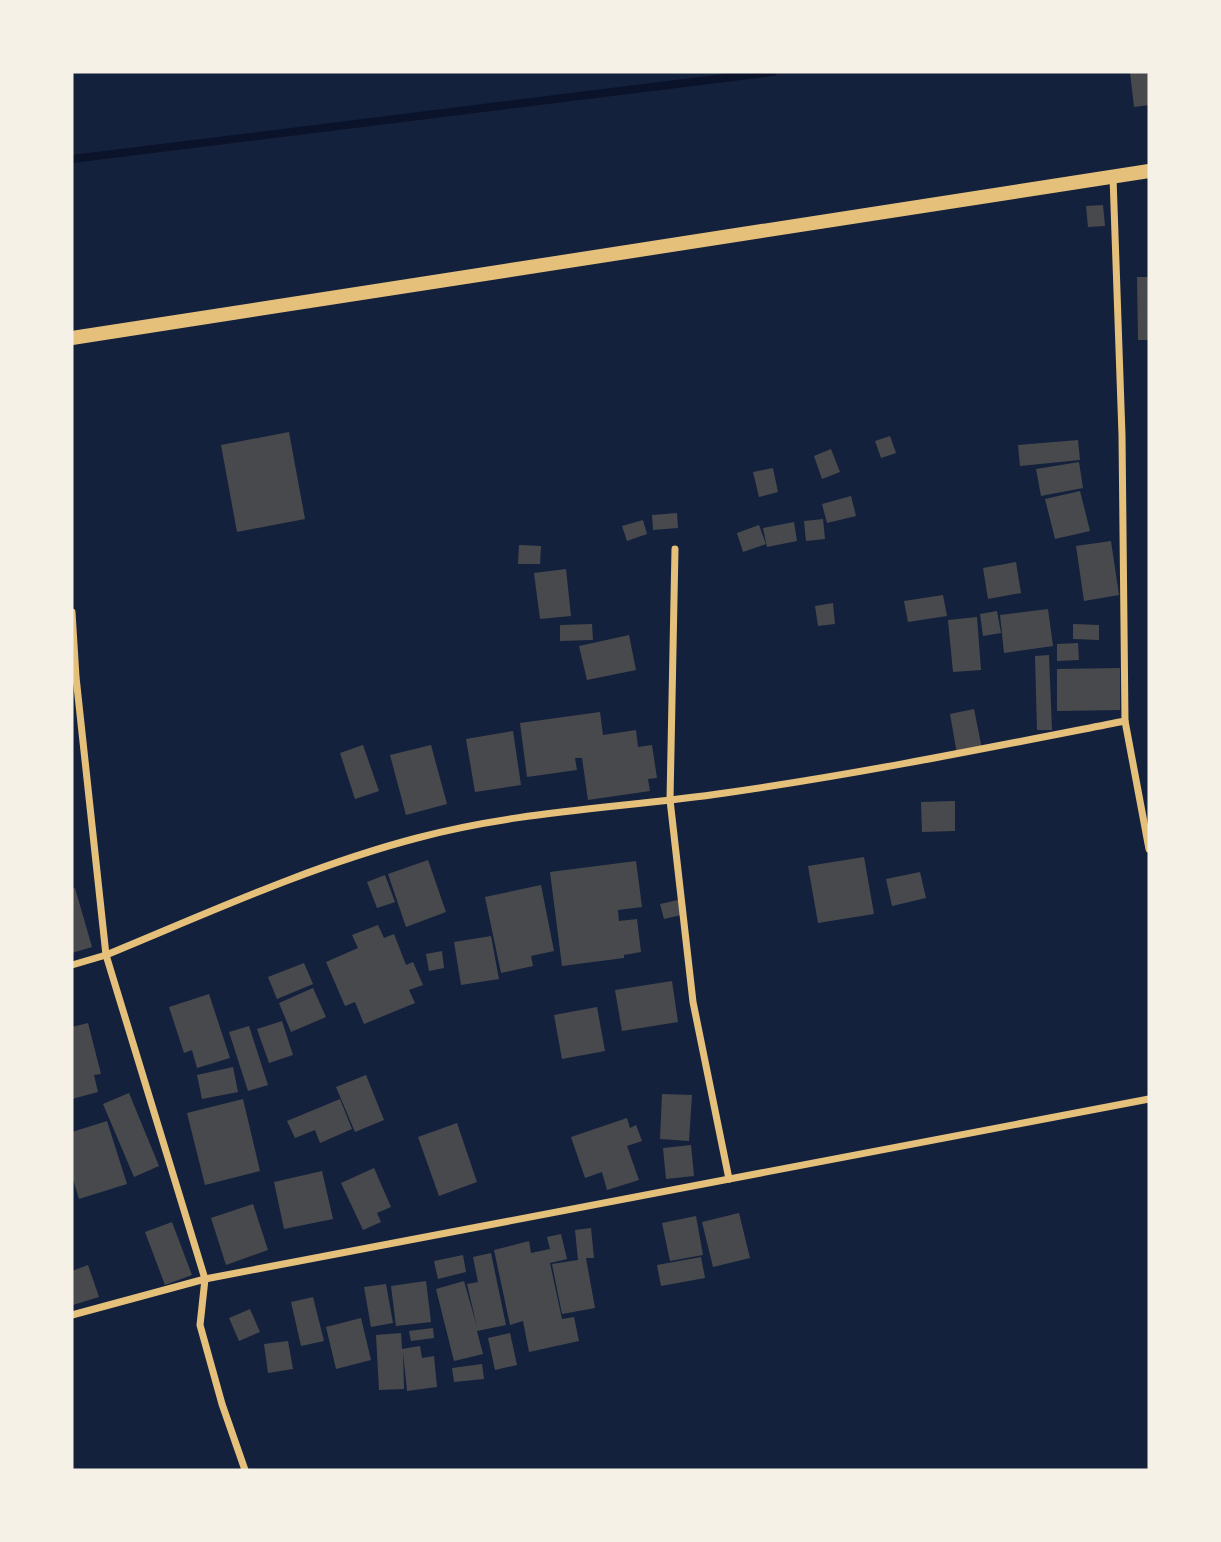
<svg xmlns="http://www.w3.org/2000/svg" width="1221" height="1542" font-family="Bitter,serif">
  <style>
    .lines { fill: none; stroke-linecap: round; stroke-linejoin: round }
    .stream { stroke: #0b132b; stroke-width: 8 }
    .building { fill: #48494c }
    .minor { stroke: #e5c07b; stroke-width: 7 }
    .secondary { stroke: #e5c07b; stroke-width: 14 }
  </style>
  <rect width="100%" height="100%" fill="#14213d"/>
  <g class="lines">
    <path class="stream" d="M72,159L773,72"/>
  </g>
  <g class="building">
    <path d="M1130,72H1149V105L1134,107Z"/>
    <path d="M1103,205L1105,226L1088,227L1086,206Z"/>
    <path d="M1137,277H1149V340H1138Z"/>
    <path d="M289,432L305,519L237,532L221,445Z"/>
    <path d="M890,436L896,453L881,458L875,441Z"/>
    <path d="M1078,440L1080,460L1020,466L1018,445Z"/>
    <path d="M831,449L840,472L822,479L814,456Z"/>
    <path d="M1079,462L1083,488L1041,496L1036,469Z"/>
    <path d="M773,468L778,492L759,497L753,472Z"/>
    <path d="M1080,491L1090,531L1055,539L1045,499Z"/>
    <path d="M851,496L856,516L827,523L822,504Z"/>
    <path d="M677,513L678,528L653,530L652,515Z"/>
    <path d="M823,519L825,539L806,541L804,521Z"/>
    <path d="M643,520L647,534L627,541L622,526Z"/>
    <path d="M794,522L797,541L767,547L763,528Z"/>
    <path d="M759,525L766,544L743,552L737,533Z"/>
    <path d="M1111,541L1119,595L1084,601L1076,546Z"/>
    <path d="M519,545L541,546L540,564H518Z"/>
    <path d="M1016,562L1021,593L988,599L983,568Z"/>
    <path d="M566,569L571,616L540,619L534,573Z"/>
    <path d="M943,595L947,616L908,622L904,601Z"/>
    <path d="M833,603L835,624L818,626L815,606Z"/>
    <path d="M1048,609L1053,646L1004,653L1000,615Z"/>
    <path d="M997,611L1001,633L983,636L980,614Z"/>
    <path d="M977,617L981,670L953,672L948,620Z"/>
    <path d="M592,624L593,640L560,641V625Z"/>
    <path d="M1073,624L1099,625V640L1073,639Z"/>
    <path d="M629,635L636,670L587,680L579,646Z"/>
    <path d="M1078,643L1079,660L1057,661V644Z"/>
    <path d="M1049,655L1052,730H1037L1035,656Z"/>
    <path d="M1120,668V710L1057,711V669Z"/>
    <path d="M974,709L982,749L957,754L950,714Z"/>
    <path d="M600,712L603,735L636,730L638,747L652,745L657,778L648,779L650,791L588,800L582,758H575L577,770L527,777L520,723Z"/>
    <path d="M513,731L521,785L475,792L466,739Z"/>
    <path d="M363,745L379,791L355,799L340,753Z"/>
    <path d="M431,745L447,804L406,815L390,755Z"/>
    <path d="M955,801V831L922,832L921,802Z"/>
    <path d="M864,857L874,914L818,923L808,866Z"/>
    <path d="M428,860L446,912L406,927L388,874Z"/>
    <path d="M636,861L642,907L618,910L619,921L637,919L641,952L624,955V958L562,966L550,872Z"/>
    <path d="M920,872L926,898L892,906L886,879Z"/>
    <path d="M385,875L395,902L377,908L367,882Z"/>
    <path d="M541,885L554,951L531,956L533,966L501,973L485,897Z"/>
    <path d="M75,888L92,947L72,953V889Z"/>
    <path d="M678,900L681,915L664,919L660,904Z"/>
    <path d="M378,925L384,938L394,934L406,965L413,962L423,985L409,990L415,1003L364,1024L355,1002L345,1006L326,962L358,948L352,935Z"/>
    <path d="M491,936L499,979L461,985L454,942Z"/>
    <path d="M442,951L444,968L429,971L426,954Z"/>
    <path d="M304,963L313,984L277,999L268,977Z"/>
    <path d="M672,981L678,1022L622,1031L615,990Z"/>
    <path d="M313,988L326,1017L291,1032L279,1003Z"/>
    <path d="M209,994L230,1058L197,1068L192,1050L184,1053L169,1007Z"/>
    <path d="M597,1007L605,1051L562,1059L554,1015Z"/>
    <path d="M282,1021L293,1055L269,1063L257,1029Z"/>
    <path d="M88,1023L101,1074L94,1075L98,1092L72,1099V1027Z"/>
    <path d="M249,1026L268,1085L248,1091L229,1032Z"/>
    <path d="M233,1067L238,1092L202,1099L197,1075Z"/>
    <path d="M366,1075L384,1120L355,1132L336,1087Z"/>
    <path d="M129,1093L159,1166L134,1177L103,1104Z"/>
    <path d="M662,1094L692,1095L689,1141L660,1139Z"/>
    <path d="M243,1099L260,1171L205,1185L187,1113Z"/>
    <path d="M340,1099L352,1129L320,1143L315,1130L295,1138L287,1121Z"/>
    <path d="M627,1118L630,1128L636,1125L642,1141L627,1146L639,1180L607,1190L602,1172L585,1178L571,1137Z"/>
    <path d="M107,1121L127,1184L79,1199L72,1176V1132Z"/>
    <path d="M457,1123L477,1182L439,1196L418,1137Z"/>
    <path d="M691,1145L694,1176L666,1179L663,1148Z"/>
    <path d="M374,1168L391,1207L377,1213L381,1222L363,1230L341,1183Z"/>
    <path d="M322,1171L333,1219L284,1229L274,1182Z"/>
    <path d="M253,1204L268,1250L226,1265L211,1218Z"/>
    <path d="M739,1213L750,1258L713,1267L702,1222Z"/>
    <path d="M696,1216L703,1255L670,1261L662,1223Z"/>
    <path d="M172,1222L192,1275L165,1285L145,1232Z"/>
    <path d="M591,1228L594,1258H586L595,1308L562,1314L552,1264L578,1260L575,1230Z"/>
    <path d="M561,1234L567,1259L550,1263L562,1319L574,1317L579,1341L529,1352L523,1321L510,1325L494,1250L529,1241L531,1253L550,1249L547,1237Z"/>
    <path d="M491,1253L506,1325L477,1331L483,1354L454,1361L436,1289L464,1281L477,1327L467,1284L478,1282L473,1257Z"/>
    <path d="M463,1255L466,1272L438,1279L434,1261Z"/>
    <path d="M701,1257L705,1278L661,1286L657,1265Z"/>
    <path d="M88,1265L99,1297L73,1305L72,1271Z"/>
    <path d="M426,1281L431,1322L396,1326L391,1286Z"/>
    <path d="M386,1284L393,1323L371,1327L364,1287Z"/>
    <path d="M313,1297L324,1341L301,1346L291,1302Z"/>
    <path d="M250,1309L260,1332L239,1341L229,1318Z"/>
    <path d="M361,1318L371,1360L336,1369L326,1327Z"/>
    <path d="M433,1328L434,1338L411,1341L409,1331Z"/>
    <path d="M401,1333L402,1349L420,1346L422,1358L434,1356L437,1387L407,1391L403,1352L404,1389L379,1390L376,1335Z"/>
    <path d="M510,1333L517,1365L495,1370L488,1338Z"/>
    <path d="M288,1341L293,1369L268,1373L264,1344Z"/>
    <path d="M482,1364L484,1379L454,1382L452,1368Z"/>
  </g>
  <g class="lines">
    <g class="minor">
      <path d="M675,549L670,800L693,1002L729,1179"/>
      <path d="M72,612L76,677L106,955L205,1279L200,1325L222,1404L245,1470"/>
      <path d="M1125,721L1149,849"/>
      <path d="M72,965L106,955C208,913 310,866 417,838C517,811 622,808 725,793C859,774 992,747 1125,721L1122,435L1113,177"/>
      <path d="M72,1315L205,1279L1149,1099"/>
    </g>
    <path class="secondary" d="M72,338L1149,171"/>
  </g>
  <rect width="1221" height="1542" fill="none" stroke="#f6f1e7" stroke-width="147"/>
</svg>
